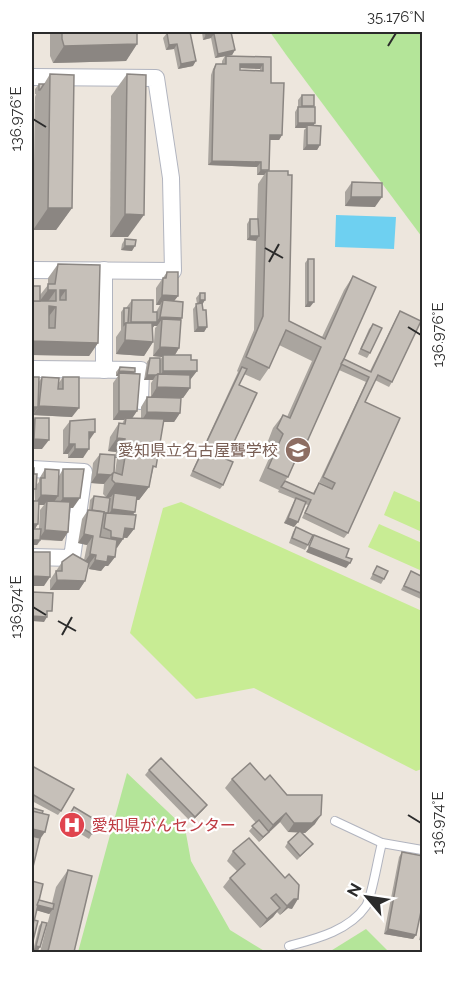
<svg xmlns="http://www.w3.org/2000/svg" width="454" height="984" font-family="Raleway,'Noto Sans JP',sans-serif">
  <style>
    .green { fill: #b4e599 }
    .pitch { fill: #c8ec94 }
    .water { fill: #6ed0f1 }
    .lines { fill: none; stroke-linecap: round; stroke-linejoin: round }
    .lane-casing { stroke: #b1b4bf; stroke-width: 10 }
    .street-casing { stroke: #b1b4bf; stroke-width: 18 }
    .lane { stroke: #fff; stroke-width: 8 }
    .street { stroke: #fff; stroke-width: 16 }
    .wall { fill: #aaa59f; fill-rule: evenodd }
    .shaded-wall { fill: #8b8682 }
    .building { fill: #c6c0b9; stroke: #8b8682; stroke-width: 1.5; fill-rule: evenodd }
    .ticks { fill: none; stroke: #2b2b2b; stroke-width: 2 }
    .labels { text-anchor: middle; stroke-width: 4.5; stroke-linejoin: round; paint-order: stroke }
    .education-label { font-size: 16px; fill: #785e54; stroke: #fff; text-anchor: end }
    .health-label { font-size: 16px; fill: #be3a42; stroke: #fff; text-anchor: start }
    .neatline { fill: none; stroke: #2b2b2b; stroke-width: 2 }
    .ticks-label { font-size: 15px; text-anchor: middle; fill: #2b2b2b }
  </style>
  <rect width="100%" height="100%" fill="#ede6dd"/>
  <g class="green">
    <path d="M270,32H422V237L287,56Z"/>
    <path d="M127,773L185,828L191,861L230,930L266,952H78Z"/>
    <path d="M366,929L389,952H329Z"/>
  </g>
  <g class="pitch">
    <path d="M394,491L422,503V532L384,515Z"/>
    <path d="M181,502L422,611V769L416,771L254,688L196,699L130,633L163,508Z"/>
    <path d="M379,524L422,543V571L368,547Z"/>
  </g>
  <path class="water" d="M336,215L396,217L394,249L335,247Z"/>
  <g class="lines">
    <g class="lane-casing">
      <g id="lane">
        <path d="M335,821L382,843L422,850"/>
        <path d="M289,946C315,939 349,931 366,906C372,897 378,857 382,843"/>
      </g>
    </g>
    <g class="street-casing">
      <g id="street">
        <path d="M32,77L156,78L171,178L173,271L32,270"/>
        <path d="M104,270V370"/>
        <path d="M32,369L141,370L140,401"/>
        <path d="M32,469L84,472L72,558L32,557"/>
      </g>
    </g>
    <use href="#lane" class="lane"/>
    <use href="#street" class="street"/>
  </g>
  <g class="wall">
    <path d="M50,32H137V44L126,61L53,63L50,56Z"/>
    <path d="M169,32H190L193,66L178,69L174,49L166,50L163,38L167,33H169Z"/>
    <path d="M202,32H231L235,50L232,55L228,56L271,57V83L282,135L279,140H269L268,171L289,321L322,337L344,290L353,276L344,359L370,371L397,316L400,311L392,382L389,387L375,380L365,402L348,533L344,538L302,518L308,505L305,504L298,522L294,527L284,523L295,499L278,492L279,490L259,481L274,447L268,441L273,428L283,415L287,417L312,361L279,345L269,368L260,381L244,374L239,385L226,459L223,485L220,489L190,476L238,372L237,371L254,330L256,240H247V224L250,219H257L258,184L264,175H257V167L208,165L211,75L213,69L216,64H222V61L225,56L215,58L211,38L203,40ZM240,68L260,69V71L240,70ZM339,370L366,382L319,482L331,488V489L319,483L313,493L285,481L288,477Z"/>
    <path d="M50,74L72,208L56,230H33L35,97L36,94H35V89L39,84H44Z"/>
    <path d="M127,74L128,237H110L111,96Z"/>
    <path d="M302,95L313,107L315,123L313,125L320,145L317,150H303L304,130L306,128H295V112L298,107V100Z"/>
    <path d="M352,182L375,207L345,206V192Z"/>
    <path d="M125,239L132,251L121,250L122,244Z"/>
    <path d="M308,259L310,307H305V263Z"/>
    <path d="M58,264L98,343L89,356L32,355V286L40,295L48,285V278Z"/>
    <path d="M167,272L178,296L174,301L181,320L179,348L175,355L191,360L197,371L190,380V388L183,398L151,397V383L153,380H144L147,362L150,358L160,360L162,357L153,356L155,328L157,326H154L152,329L153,342L144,356L116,354V337L121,330V312L124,308H126L132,300L153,312H156L160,305H156V288Z"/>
    <path d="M200,293L205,300L202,304L203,310L207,327L204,332H194L193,309L197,304L196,298Z"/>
    <path d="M373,324L370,353L367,358L358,354L369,329Z"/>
    <path d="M120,367L134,374L137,411L132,418H141V407L147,397L180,413L174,422H164L149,487L139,500H136L133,515L134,529L127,538H124L116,548L115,557L108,566H105L101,571L89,569V564L85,581L79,590H50V580L62,562L84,560L87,545L78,543L82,519L88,510H89L90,500L94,496L109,500L111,497H106L103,494L104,484L91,483L93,463L100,454L114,472L115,473L117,458H115L116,452L108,451L110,437L119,423L122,424L124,420H113V383L118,376H116V372Z"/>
    <path d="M42,377L58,384L63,377L72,417L33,415V414L32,416L38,383Z"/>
    <path d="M35,418L42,449H32V422Z"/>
    <path d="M70,421L89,441L83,458H68V454H63V430Z"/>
    <path d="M45,469L59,476L63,469L73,508H70L68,532L62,541L41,540L37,545H32L35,501L34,474L36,485L39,482V479ZM39,505H44L40,510L39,529H35Z"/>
    <path d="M296,527L308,545L305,550L289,543L293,532Z"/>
    <path d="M377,566L384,579L381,584L370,579Z"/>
    <path d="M411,571L423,577V600L401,590Z"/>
    <path d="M32,766L61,811L58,815L32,801Z"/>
    <path d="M149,770L207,805L203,810L191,822L145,775Z"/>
    <path d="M232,779L265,780L287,795L315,824L305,833H302L309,848L297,860L285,847L288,842L298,832H288L280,822L259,842L249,831L256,823L225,788Z"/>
    <path d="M74,807L92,834L89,839L64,824Z"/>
    <path d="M233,851L292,909L288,908L280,915L277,912L273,917L260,928L223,887L230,878L237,871L227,861Z"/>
    <path d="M402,852L416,935L413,939L384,934L399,857Z"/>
    <path d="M68,870L74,952H40L50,914L36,910L34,920L38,921L32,945V881L39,900L52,903L56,887Z"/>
    <path d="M42,922L40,947L37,952L33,951L39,926Z"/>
    <path d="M423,923V941L419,940Z"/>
  </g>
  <g class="shaded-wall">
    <path d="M214,34L211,38L203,40L206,35Z"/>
    <path d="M137,44L126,61L53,63L64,46Z"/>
    <path d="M177,44L174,49L166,50L169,45Z"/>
    <path d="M235,50L232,55L215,58L218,54Z"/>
    <path d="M196,61L193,66L178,69L181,64Z"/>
    <path d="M240,64H263L260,69L237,68Z"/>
    <path d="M298,123H315L312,128L307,125L306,128H295Z"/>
    <path d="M270,135H282L279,140H266Z"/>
    <path d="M307,145H320L317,150H303Z"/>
    <path d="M212,161L261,162L257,167L208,165Z"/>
    <path d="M261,170L267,171L264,175H257Z"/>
    <path d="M351,197H382L375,207L345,206Z"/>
    <path d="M48,208H72L56,230H33Z"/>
    <path d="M125,214L144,215L128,237H110Z"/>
    <path d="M250,236H259L256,241L247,240Z"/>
    <path d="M125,246H135L132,251L121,250Z"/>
    <path d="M48,290H56L47,303L39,302Z"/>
    <path d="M60,290H66L56,304Z"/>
    <path d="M162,295L178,296L171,305L163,300L160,305H156Z"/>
    <path d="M200,300H205L202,305H197Z"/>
    <path d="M308,302H314L310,307H305Z"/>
    <path d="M49,306L56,307L46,320Z"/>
    <path d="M160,317L182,318L175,328L162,319L157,326H154L150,332L125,331L131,322H156Z"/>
    <path d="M198,327H207L204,332H194Z"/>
    <path d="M125,340L153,342L144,356L116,354Z"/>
    <path d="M32,341L98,343L89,356L32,355Z"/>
    <path d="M160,347L179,348L173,358L163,355L162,357L153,356Z"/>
    <path d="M119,371L135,372L131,377L119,373L118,376H116Z"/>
    <path d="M163,371H197L190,380H157Z"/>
    <path d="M147,375H156L153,380H144Z"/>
    <path d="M157,387L190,388L183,398L151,397Z"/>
    <path d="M39,406L79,408L72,417L33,415Z"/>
    <path d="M32,407H38L32,416Z"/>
    <path d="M119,411H137L131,420L126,418L124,420H113Z"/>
    <path d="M147,412L180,413L174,422H141Z"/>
    <path d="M89,432H95L88,442Z"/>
    <path d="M117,438L125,439L116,452L108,451Z"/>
    <path d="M34,439L49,440L42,449H32V443Z"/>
    <path d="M303,443L306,444L296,458Z"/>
    <path d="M69,444H75L68,454H63Z"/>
    <path d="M124,445H127L117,458H115Z"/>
    <path d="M75,449H89L83,458H68Z"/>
    <path d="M97,474L111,475L104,484L91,483Z"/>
    <path d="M115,483L149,487L139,500L113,498L114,493L111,497H106Z"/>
    <path d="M41,495L58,496L52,505L47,501L44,505H34Z"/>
    <path d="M63,498H80L73,508L56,507Z"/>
    <path d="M112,509L135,512L128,521L106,519Z"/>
    <path d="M288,518L298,522L294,527L284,523Z"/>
    <path d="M32,524H38L32,534Z"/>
    <path d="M125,528L134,529L127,538L118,537Z"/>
    <path d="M45,530L68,532L62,541L39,539Z"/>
    <path d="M84,534L93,536L87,545L78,543Z"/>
    <path d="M111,537L123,539L117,548L104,547Z"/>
    <path d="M32,540H40L37,545H32Z"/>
    <path d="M309,547L350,563L346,568L306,552Z"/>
    <path d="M90,554L96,555L89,564L84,563Z"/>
    <path d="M108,556L115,557L108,566H105L101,571L89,569L95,560Z"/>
    <path d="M32,576L50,577L44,586H32Z"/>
    <path d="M57,580L85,581L79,590H50Z"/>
    <path d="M32,616L47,617L44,622L32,621Z"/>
    <path d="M207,805L203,810L191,822L195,817Z"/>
    <path d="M286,813L280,822L259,842L273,825Z"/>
    <path d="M321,815L315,824L305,833L288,832L294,823Z"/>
    <path d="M32,829L45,832L33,849H32Z"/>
    <path d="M294,899H298L292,909L288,908L280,915L287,906Z"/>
    <path d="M32,904L53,909L49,914L32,909Z"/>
    <path d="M280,908L273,917L260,928L267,919Z"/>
    <path d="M388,929L416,935L413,939L384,934Z"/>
    <path d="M36,946L40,947L37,952L33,951Z"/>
  </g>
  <g class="building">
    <path d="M62,32H137V44L64,46L62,39Z"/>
    <path d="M174,32H190L196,61L181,64L177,44L169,45L167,33Z"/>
    <path d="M206,32H231L235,50L218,54L214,34L206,35Z"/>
    <path d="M226,56L271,57V83H284L282,135H270L269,170H261V162L212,161L214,70L216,64H226ZM240,64H263V71L240,70Z"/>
    <path d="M50,74L74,75L72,208H48Z"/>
    <path d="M127,74L146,75L144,215L125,214Z"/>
    <path d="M39,84H44L40,90H39Z"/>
    <rect x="302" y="95" width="12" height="11"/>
    <rect x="298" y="107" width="17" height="16"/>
    <path d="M307,125L321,126L320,145H307Z"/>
    <path d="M267,171H288V175H292L289,321L325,339L353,276L376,287L306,444L303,443L288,477L268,468L283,434L277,428L283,415L290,418L321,347L286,330L269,368L246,357L263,316Z"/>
    <path d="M352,182L382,183V197H351Z"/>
    <path d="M250,219H258L259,236H250Z"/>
    <path d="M125,239L136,240L135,246H125Z"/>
    <rect x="308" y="259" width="6" height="43"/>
    <path d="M58,264L100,265L98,343L32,341V301H56V290H48V284H55ZM60,290H66V300H60ZM49,306L56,307L55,328H49Z"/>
    <path d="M167,272H178V296L162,295L163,278H166Z"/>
    <rect x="32" y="286" width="8" height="15"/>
    <rect x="200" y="293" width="5" height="7"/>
    <path d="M132,300H153V312H157V322H131Z"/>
    <path d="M163,300L183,302L182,318L160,317Z"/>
    <path d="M202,303L203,310H206L207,327H198L196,304Z"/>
    <path d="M124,308H129L128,323H126L124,325Z"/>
    <path d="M400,311L421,321L392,382L378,375L365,402L400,418L348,533L305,513L311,500L281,487L285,481L314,494L319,483L332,489L335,483L323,477L369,377L341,364L344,359L371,372Z"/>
    <path d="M162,319L181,320L179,348L160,347Z"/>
    <path d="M126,323H152L153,342L125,340Z"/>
    <path d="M373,324L382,328L370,353L361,349Z"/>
    <path d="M163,355H191V360H197V371H163Z"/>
    <path d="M150,358H160V374H158L156,375H147Z"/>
    <path d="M120,367L135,368V372L119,371Z"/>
    <path d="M242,367L247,369L239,385L257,393L226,459L233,462L223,485L193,471Z"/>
    <path d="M119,373L140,374L137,411H119Z"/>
    <path d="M158,374L190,375V388L157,387Z"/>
    <path d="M32,377H39L38,407H32Z"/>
    <path d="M42,377L59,378L58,389H63V377H79V408L39,406Z"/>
    <path d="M147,397L181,398L180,413L147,412Z"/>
    <path d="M35,418H49V440L34,439Z"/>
    <path d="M126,418L164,419L156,467L153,466L149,487L115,483L112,480L113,472L122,475L127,445H124L125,439L117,438L119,423L125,424Z"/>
    <path d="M95,419V432H89V449H75V444H69L70,421Z"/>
    <path d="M100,454L115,455L114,472L111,475L97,474Z"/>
    <path d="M32,468H34V474H37L36,489H33V496H32Z"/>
    <path d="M45,469L59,470L58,496L41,495V478H45Z"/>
    <path d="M63,469H84L80,498H63Z"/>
    <path d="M114,493L137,496L135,512L112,509Z"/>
    <path d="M94,496L110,498L108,513H104V512L92,510Z"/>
    <path d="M296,498L306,502L298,522L288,518Z"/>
    <path d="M32,501H39L38,524H32Z"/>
    <path d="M47,501L70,502L68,532L45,530Z"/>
    <path d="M88,510L104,512L100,537L117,540L115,557L108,556L107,562L95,560L96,555L90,554L93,536L84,534Z"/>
    <path d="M106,513L136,515L134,529L125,528L123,539L111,537V531L104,528Z"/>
    <path d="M296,527L313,535L308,545L292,538Z"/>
    <path d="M32,529H41L40,540H32Z"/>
    <path d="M314,535L349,549L346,557L352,559L350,563L309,547Z"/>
    <path d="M32,552H50V577L32,576Z"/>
    <path d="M73,554L89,563L85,581L57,580L56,571H62V562Z"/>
    <path d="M377,566L388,571L384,579L373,574Z"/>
    <path d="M411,571L423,577V594L404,586Z"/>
    <path d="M32,592L53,593L52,611H47V617L32,616Z"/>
    <path d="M161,758L207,805L195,817L149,770Z"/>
    <path d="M250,763L265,780L270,775L287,795H322L321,815L312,823H294L286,813L273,825L232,779Z"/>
    <path d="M32,766L74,789L61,811L32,794Z"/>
    <path d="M74,807L99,822L92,834L67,819Z"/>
    <path d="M33,808L43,811L42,814L32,811Z"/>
    <path d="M32,811L49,815L45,832L32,829V832Z"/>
    <path d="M259,820L269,832L263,837L252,826Z"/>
    <path d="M300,831L313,844L300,856L288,842Z"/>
    <path d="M32,836L40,838L32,871Z"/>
    <path d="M249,838L285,878L289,874L299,885L298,899H294L287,906L276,894L271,898L280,908L267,919L230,878L245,864L233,851Z"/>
    <path d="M402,852L423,856V902L416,935L388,929Z"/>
    <path d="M68,870L92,876L74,952H56L48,951Z"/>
    <path d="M32,881L43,884L32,930Z"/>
    <path d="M39,900L54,904L53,909L37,905Z"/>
    <path d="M34,920L38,921L32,945V930Z"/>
    <path d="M42,922L47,923L40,947L36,946Z"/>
  </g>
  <path class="ticks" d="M388,46L396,33M33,119L46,127M265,248L283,258M269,262L279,244M408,327L421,335M33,607L46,615M58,621L76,631M62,635L72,617M408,815L421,823"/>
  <defs>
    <g id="school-disc" transform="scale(1.35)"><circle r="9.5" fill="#8d6e63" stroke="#fff"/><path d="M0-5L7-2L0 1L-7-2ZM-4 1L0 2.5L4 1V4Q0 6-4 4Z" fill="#fff"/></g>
    <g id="hospital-disc" transform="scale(1.35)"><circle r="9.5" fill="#e0444e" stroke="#fff"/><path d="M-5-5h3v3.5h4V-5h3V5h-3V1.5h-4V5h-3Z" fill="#fff"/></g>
  </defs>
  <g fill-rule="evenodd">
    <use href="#school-disc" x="298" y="450"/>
    <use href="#hospital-disc" x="72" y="825"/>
  </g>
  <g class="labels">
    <g class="education-label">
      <text x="278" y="456">愛知県立名古屋聾学校</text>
    </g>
    <g class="health-label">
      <text x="92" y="831">愛知県がんセンター</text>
    </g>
  </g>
  <rect width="454" height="984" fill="none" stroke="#ffffff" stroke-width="66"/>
  <g transform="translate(367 897) rotate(299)" stroke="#ffffff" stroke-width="4.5" paint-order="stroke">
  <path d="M0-4.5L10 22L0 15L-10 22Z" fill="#2b2b2b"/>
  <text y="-9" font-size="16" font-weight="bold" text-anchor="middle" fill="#2b2b2b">N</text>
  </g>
  <rect x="33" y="33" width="388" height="918" class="neatline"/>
  <g class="ticks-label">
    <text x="396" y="22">35.176°N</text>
    <text transform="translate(16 119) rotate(-90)" y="5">136.976°E</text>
    <text transform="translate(438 335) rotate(-90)" y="5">136.976°E</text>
    <text transform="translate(16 607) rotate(-90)" y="5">136.974°E</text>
    <text transform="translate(438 823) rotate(-90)" y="5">136.974°E</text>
  </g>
</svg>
